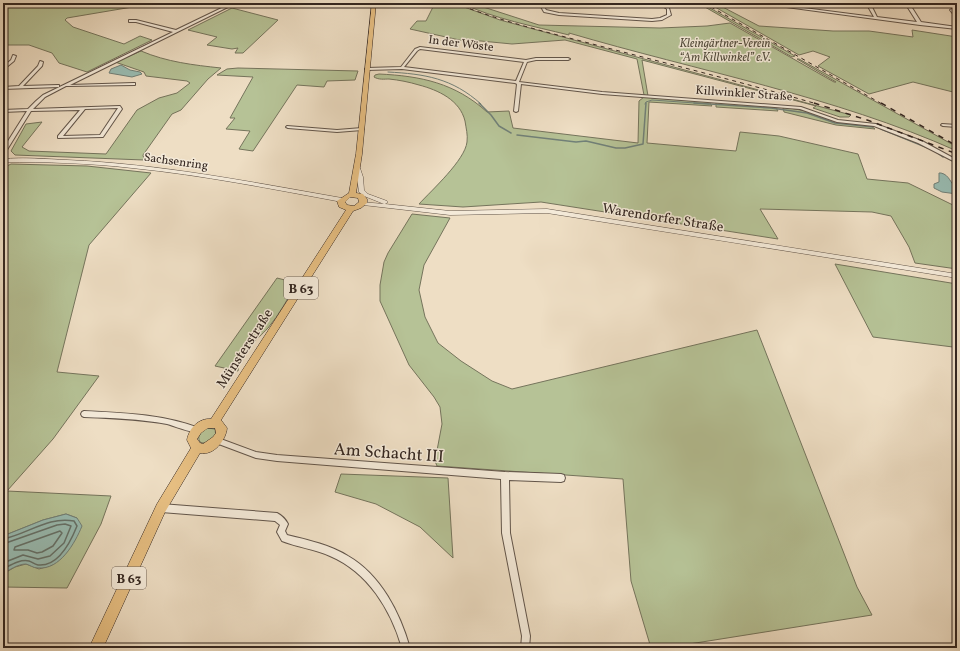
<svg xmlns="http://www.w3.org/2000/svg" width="960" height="651" font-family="Vollkorn,serif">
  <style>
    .green { fill: #b6c296; stroke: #75745c }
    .water { fill: #99bcb2; stroke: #718078 }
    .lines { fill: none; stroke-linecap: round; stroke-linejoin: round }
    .shore { stroke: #66726a; stroke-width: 1.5 }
    .stream-far1 { stroke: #718078; stroke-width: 1 }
    .stream { stroke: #718078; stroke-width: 1.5 }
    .minor-casing { stroke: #62554a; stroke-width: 2 }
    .tertiary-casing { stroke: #62554a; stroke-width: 1 }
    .primary-casing { stroke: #342721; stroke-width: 1 }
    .minor { fill: #f4ead9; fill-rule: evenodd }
    .tertiary { fill: #f4ead9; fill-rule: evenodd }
    .primary { fill: #e7bf82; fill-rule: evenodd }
    .rail-far1 { stroke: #342721; stroke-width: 1; stroke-dasharray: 4 4; stroke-linecap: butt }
    .rail { stroke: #342721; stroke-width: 1.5; stroke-dasharray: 5.5 5.5; stroke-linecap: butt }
    .labels { text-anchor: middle; stroke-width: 3; stroke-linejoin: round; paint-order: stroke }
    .far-street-label { font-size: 12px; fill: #342721; stroke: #f4ead9 }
    .far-park-label { font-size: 12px; font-style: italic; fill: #544e3e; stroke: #f4ead9 }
    .shield { fill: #f4ead9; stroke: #6e6258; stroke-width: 1 }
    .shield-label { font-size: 13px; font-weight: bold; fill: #342721 }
    .street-label { font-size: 14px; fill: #342721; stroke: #f4ead9 }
    .near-street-label { font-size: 17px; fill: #342721; stroke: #f4ead9 }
  </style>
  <rect width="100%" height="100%" fill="#eedec4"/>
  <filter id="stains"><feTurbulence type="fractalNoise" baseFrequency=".005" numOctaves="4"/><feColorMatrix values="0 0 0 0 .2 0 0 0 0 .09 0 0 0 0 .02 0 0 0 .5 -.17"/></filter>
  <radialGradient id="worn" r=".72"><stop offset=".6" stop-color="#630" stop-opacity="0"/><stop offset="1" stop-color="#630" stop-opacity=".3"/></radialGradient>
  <g class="green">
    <path d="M3,3H156L67,18L65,20L73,27L124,44L140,36L152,40L87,72L59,63L52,53L29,45H5L3,47Z"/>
    <path d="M435,3H453L500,20L851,115L849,117H840L813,108L816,106L642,60L648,96L644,95L637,59L565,40L512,44L481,41H464L410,29L417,21H426Z"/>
    <path d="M461,3H471L539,25L660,28L707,26L730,23L834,82H836L797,59H799L957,147V151C834,96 698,71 569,33V35C533,26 495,19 461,3Z"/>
    <path d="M698,3H701L795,56L792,57Z"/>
    <path d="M708,3H715L759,26L833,31H869L913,37L912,30L957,37V80L952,79L957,84V93L913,82L869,94L818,66L830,57L813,51L799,55Z"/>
    <path d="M232,8L278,20L243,53H235L238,48L232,49L207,45L217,37L188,30Z"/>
    <path d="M141,51C167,62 193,65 221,68L208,79L181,110L172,114L143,155L144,160L15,155L11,151L26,124L42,122L22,147L29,151L106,154L137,110L159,98L177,93L190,83L187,81L146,76L144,72L115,62Z"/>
    <path d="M238,68L358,71L355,80L327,81L324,87L297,85L253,151L239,149L250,131L226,129L235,118H230L253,77L217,75L227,69Z"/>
    <path d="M379,74C421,76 455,83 487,112L509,111L513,128L638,143L639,101L644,97L709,102L712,106L649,102L647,143L736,151L740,132L779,136L858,154L867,179L908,183L957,207V269L915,263L909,247L891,216L872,212L760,209L778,239L541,202L463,207L419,204C432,190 465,160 467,142C468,135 466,128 465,121C460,100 438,90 419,85C409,82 399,80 389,79C384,79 379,80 374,77L375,75Z"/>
    <path d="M716,102L775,106L778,111L716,107Z"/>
    <path d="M785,107L810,112L839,122L870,125L875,129L836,125L784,112L783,108Z"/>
    <path d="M11,164L87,166L151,173L89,245L57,372L99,376L53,439L7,491L111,496L101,524L67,588L3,587V574L15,567L26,564L39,569L52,565L77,518L66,514L43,520L3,536V168Z"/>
    <path d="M412,214L450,218L424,265L419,290L425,317L438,343L461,361L492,381L512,389L757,330L857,587L872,615L664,648H651L631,581L623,479L437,466L435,461L442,424L440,407L434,397L409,365L380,301V285L384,262L388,253Z"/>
    <path d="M835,264L957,284V354L953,347L873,337Z"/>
    <path d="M277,278L297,283C288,298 279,315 268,328C257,340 239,353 238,371L215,366Z"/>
    <path d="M207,428L215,429L216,437C210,440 206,445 200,442C196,435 202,432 207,428Z"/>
    <path d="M341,474L448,478L453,558L420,527L376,504L335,492Z"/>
  </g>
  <g class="water">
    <path d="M121,65L130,70L140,72L142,74L132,77L109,73L111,69Z"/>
    <path d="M939,173H941C950,175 950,184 957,188V194L942,192L934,188V184L939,182Z"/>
    <path d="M66,514L77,518L82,526C75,543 60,570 38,568C33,568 30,565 26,564C18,564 9,570 3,574V536L43,520Z"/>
  </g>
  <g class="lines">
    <g class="shore">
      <path d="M60,531L62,533L53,546L42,552L37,553L28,550H14L15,547Z"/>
      <path d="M3,539C28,534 48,516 74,521L77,526C71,541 58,567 38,565C34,564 32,562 29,561C20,559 11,565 3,569"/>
      <path d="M3,544L57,525L65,524L71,526L64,543L50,556L38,559L23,555L3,563"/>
    </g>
    <g class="stream-far1">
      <path d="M388,72C425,74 452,78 481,104"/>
      <path d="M645,104L646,102L652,100L709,104"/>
    </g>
    <g class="stream">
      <path d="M479,103L491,115L499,126L511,133"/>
      <path d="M694,103L771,108L807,113L835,123L873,127"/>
      <path d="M881,129L928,148"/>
      <path d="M517,135L576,142L586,141L616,148H625L643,144L646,103"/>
      <path d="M936,152L943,157"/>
    </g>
    <g class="minor-casing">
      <g id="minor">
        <path d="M232,3H236L70,85L134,83H135V85L66,86L45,97L33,109L120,106L122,109L103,137L58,138V136L80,110L31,111L5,153H3V149L27,111L3,112V110L28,109L36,101L43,95L173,32L136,22H129V20H136L176,30ZM118,108L100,135L63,136L85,109Z"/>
        <path d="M518,3H542L546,10L559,13L652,19L660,18L667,15V9L658,3H662L669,8L671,15L662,20L652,21L559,15L544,12L540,5L520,4Z"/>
        <path d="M756,3H765L874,17L866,3H870L877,17L917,22L905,3H909L921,22L957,27V29L920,25Z"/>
        <path d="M952,9L957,15V19L950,10Z"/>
        <path d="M420,47L526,60L536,58H568L570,59L568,60H536L527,62L519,82L602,92L801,107L838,120L876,124L922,141L957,160V163L918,143L874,126L837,122L800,109L602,94L521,84L518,111L516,112L514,111L517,84L515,83L402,69L367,70L365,69L367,68L401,67L415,49ZM420,49L524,62L516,81L404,67L417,51Z"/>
        <path d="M13,55L16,56L14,61L3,70V67L11,60Z"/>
        <path d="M40,61L43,62L42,66L23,86L58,85H59V87L3,89V87L19,86L38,66Z"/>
        <path d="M942,124L957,125V127L943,126L941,125Z"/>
        <path d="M287,126L337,130L362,128L364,129L362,130L337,132L288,128L286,127Z"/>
        <path d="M84,411C123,413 162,414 199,428L200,430L199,432C194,434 174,426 167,424C140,419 112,418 84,417L82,416L81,414L82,412Z"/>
        <path d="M218,438L256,452L277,455L505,472L561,474L564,475L565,478L564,481L561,482L509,480L510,533L530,636L529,648H521L522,636L502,533L501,479L277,461L256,458L216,443L214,441L216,439Z"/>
        <path d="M161,504L277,513C281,515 286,520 288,524L285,531L287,535C308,540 330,545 348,556C381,575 400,613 410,648H402C391,610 368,572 330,556C314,549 297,547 282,541L277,532L280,525L275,521L161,512L158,511L157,508L158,505Z"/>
      </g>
    </g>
    <g class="tertiary-casing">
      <g id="tertiary">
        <path d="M3,159C24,157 46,159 67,160C160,164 251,182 342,198L345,200L342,202C272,189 202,175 132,168C89,163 47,162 4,162Z"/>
        <path d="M357,166L360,168L363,177L364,190L368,194L387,201L388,202L385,204L450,211L547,209L957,274V278L547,213L450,215L363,205L361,204V202L384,204L364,196L359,192L357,177L354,168Z"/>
      </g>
    </g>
    <g class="primary-casing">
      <path id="primary" d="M372,3H376L362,154L356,193L363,194L367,199V203L361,208L353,211L221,420L227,428C226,440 214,456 200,453L165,512L103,648H89L157,504L191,448L187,440C189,428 199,418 211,419L346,210L339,207L337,201L349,193L356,154ZM350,197L358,198L359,202L354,206L347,205L345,202ZM208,428H215L216,433L213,437L203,444L200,443L197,439L201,433Z"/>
    </g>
    <use href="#minor" class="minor"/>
    <use href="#tertiary" class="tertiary"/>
    <use href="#primary" class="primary"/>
    <g class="rail-far1">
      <path d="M455,3C502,22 551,33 600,46C673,65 745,83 817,104"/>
      <path d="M704,3L882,104"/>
    </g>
    <g class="rail">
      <path d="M814,103L870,121L957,154"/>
      <path d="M881,103L957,146"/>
    </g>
  </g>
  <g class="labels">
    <g class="far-street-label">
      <text transform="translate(461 43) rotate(7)" y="4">In der Wöste</text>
      <text transform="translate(744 93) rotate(4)" y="4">Killwinkler Straße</text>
      <text transform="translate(176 161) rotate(8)" y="4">Sachsenring</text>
    </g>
    <g class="far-park-label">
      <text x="725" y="47">Kleingärtner-Verein<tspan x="725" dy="14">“Am Killwinkel” e.V.</tspan></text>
    </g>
    <g class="shield">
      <rect x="284" y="277" width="34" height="22" rx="3"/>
      <rect x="112" y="567" width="34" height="22" rx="3"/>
    </g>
    <g class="shield-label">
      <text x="301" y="293">B 63</text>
      <text x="129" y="583">B 63</text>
    </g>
    <g class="street-label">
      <text transform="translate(663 217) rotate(9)" y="5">Warendorfer Straße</text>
      <text transform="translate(244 348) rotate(-57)" y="5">Münsterstraße</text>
    </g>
    <g class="near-street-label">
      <text transform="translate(389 452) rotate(4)" y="6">Am Schacht III</text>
    </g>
  </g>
  <rect width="960" height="651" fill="none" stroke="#eedec4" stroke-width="16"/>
  <rect x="4" y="4" width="952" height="643" fill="none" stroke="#342721" stroke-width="2"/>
  <rect x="8" y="8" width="944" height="635" fill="none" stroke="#342721"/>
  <rect width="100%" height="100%" filter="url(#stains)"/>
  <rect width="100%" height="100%" fill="url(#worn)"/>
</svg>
